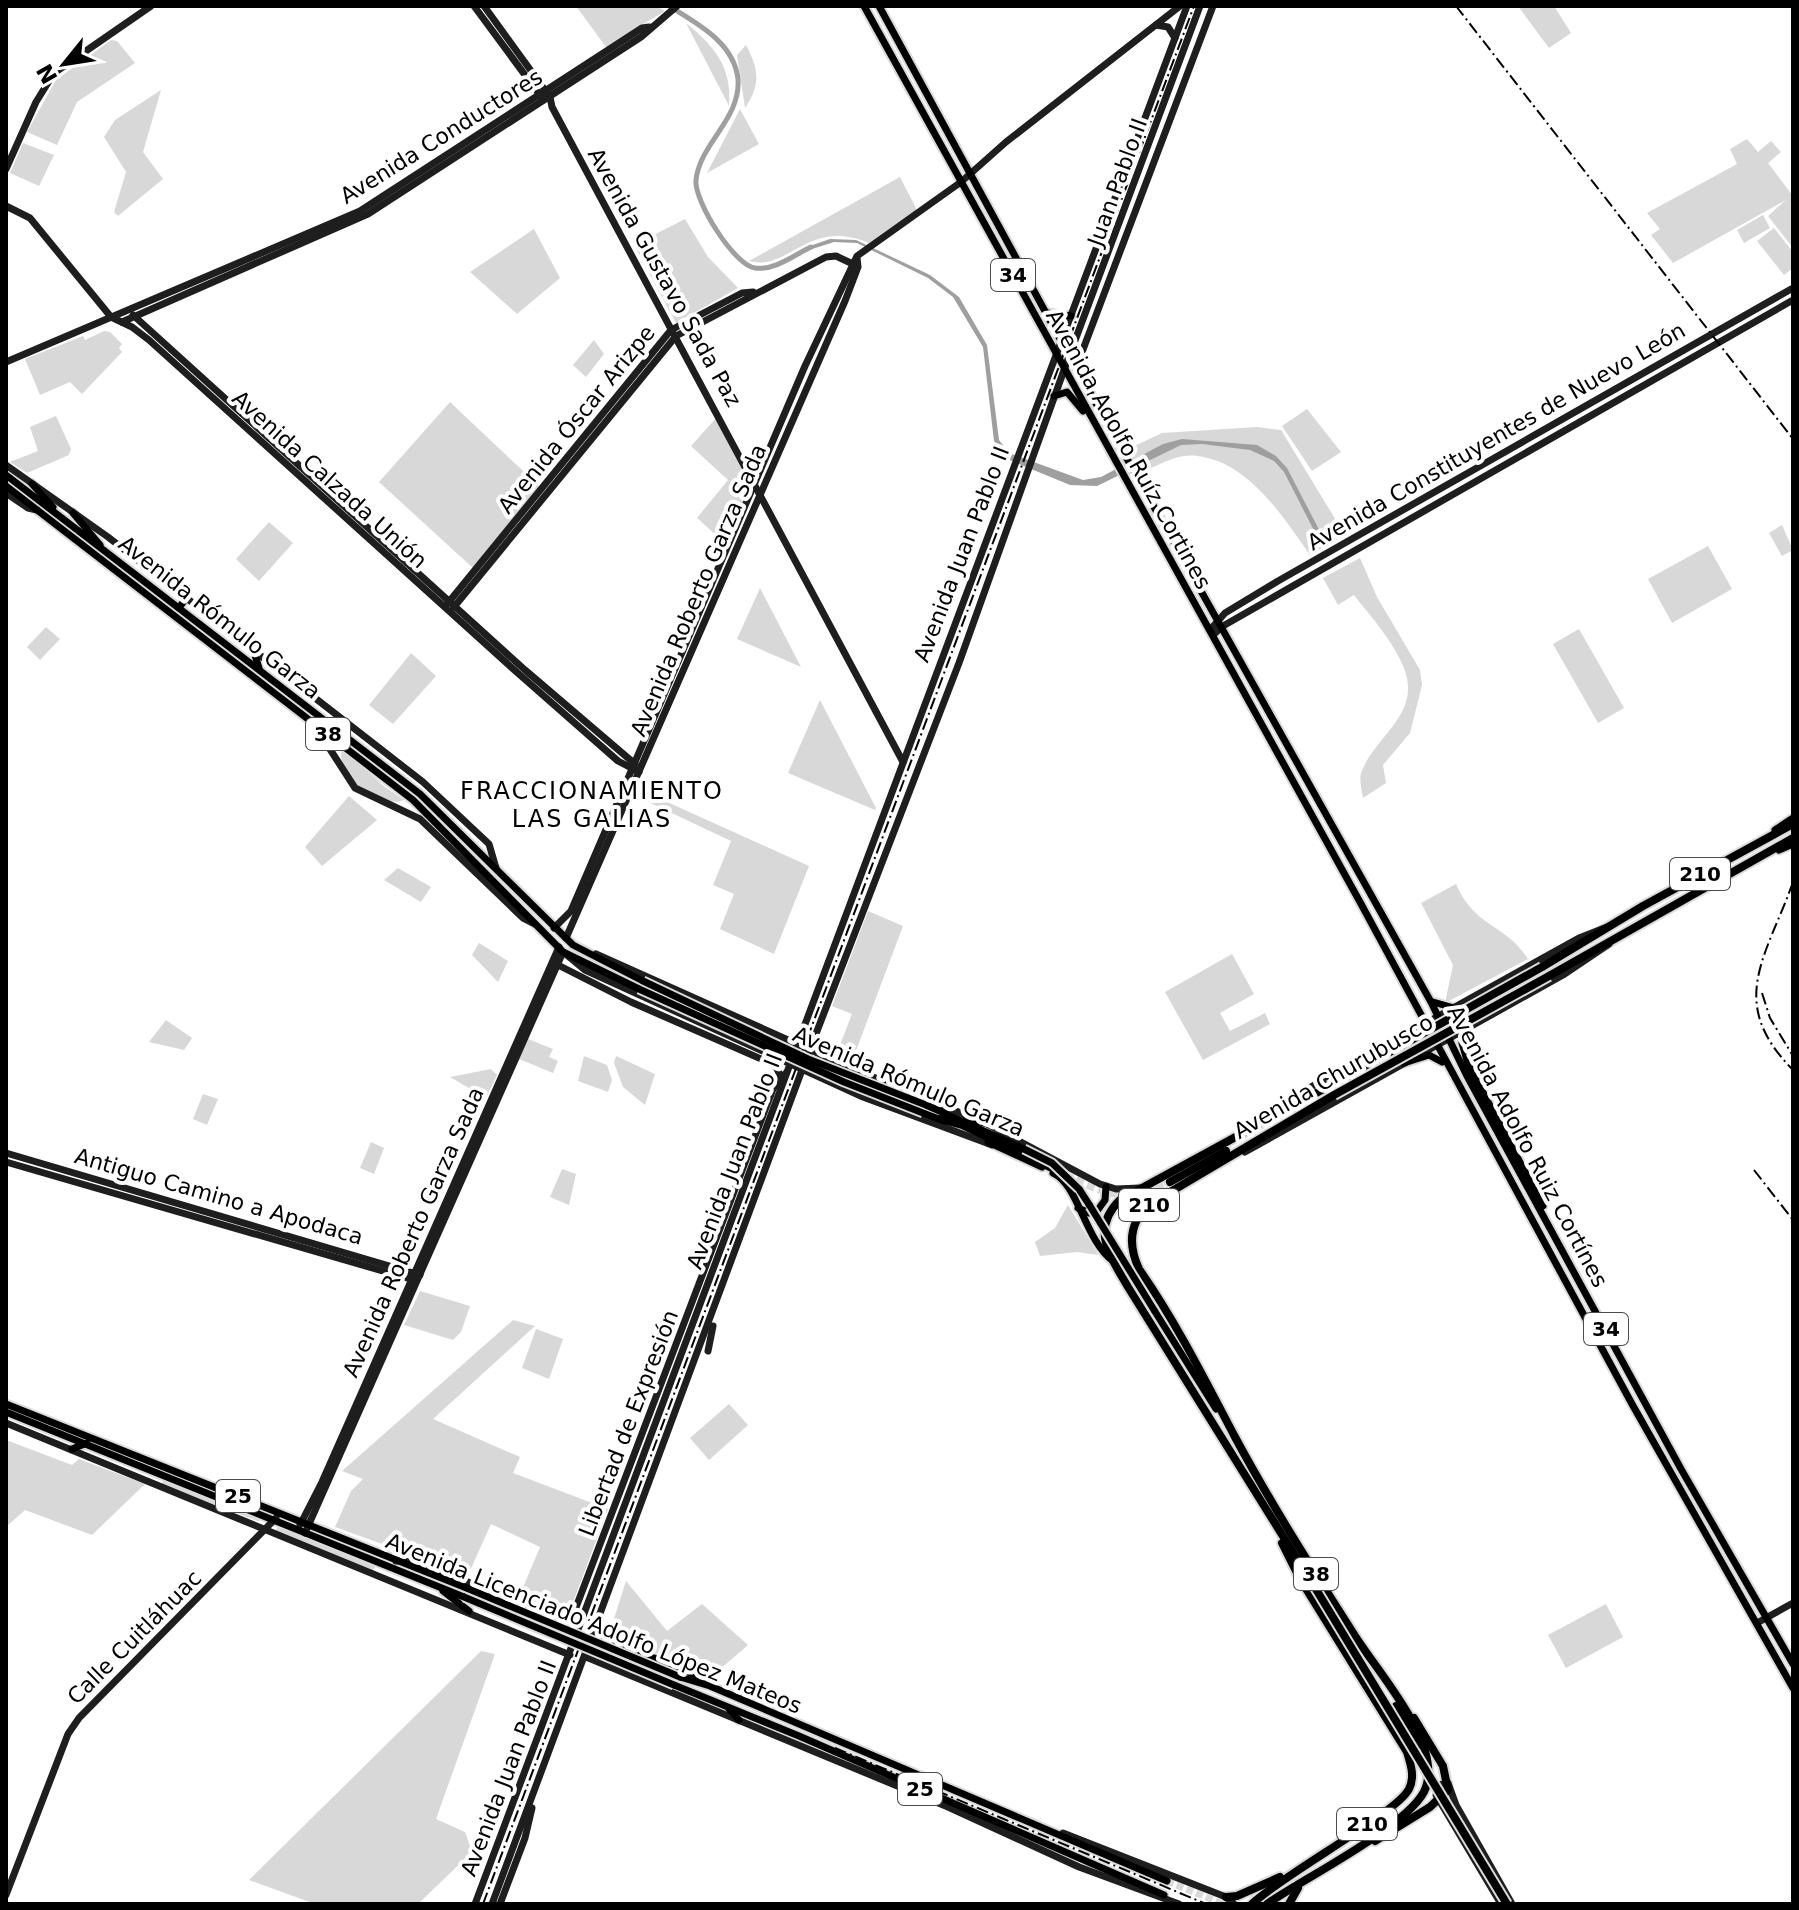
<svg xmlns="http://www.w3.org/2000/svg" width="1799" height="1910" font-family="'DejaVu Sans',sans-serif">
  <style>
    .green { fill: #d8d8d8 }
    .water { fill: #9f9f9f }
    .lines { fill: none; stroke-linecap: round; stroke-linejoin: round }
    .canal { stroke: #9f9f9f; stroke-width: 5 }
    .primary-tunnel { stroke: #d9d9d9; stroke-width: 7; stroke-dasharray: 7 3.5; stroke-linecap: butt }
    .highway-tunnel { stroke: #d9d9d9; stroke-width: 8; stroke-dasharray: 8 4; stroke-linecap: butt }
    .primary-casing { stroke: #dbdbdb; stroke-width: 11 }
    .highway-casing { stroke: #dbdbdb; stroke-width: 12 }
    .secondary { stroke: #1e1e1e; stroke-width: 7 }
    .primary { stroke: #000; stroke-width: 7 }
    .highway { stroke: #000; stroke-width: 8 }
    .rail { stroke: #000; stroke-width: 2; stroke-dasharray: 12 4 2 4; stroke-linecap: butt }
    .primary-bridge-casing { stroke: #dbdbdb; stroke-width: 11; stroke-linecap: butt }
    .highway-bridge-casing { stroke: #dbdbdb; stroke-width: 12; stroke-linecap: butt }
    .primary-bridge { stroke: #000; stroke-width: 7 }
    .highway-bridge { stroke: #000; stroke-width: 8 }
    .labels { text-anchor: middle; stroke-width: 8; stroke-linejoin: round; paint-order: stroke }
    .shield { fill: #fff; stroke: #4c4c4c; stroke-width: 2 }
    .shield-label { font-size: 20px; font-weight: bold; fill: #000 }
    .street-label { font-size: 22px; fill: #000; stroke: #fff }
    .neighbourhood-label { font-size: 24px; letter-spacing: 2px; fill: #000; stroke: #fff }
  </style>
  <rect width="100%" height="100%" fill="#fff"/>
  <g class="green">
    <path d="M576,6H656L665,11L606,47Z"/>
    <path d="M1518,6H1554L1571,33L1549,48Z"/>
    <path d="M686,23C715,47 732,67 729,106Z"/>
    <path d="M111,40L117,41L135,63L77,102L57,145L27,132L56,80Z"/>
    <path d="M746,45C759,70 761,84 745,108L737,55Z"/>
    <path d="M161,90L143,152L163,179L118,216L114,212L126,172L104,137L115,120Z"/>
    <path d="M740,109L759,144L707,173Z"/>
    <path d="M1747,139L1758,152L1771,141L1781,152L1768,163L1793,196V248L1768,216L1786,200L1673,263L1651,235L1660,229L1647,213L1737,164L1730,149Z"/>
    <path d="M23,143L54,155L39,186L10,173Z"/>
    <path d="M900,177L917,210L869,243C808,217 789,272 749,261Z"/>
    <path d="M1763,215L1770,228L1744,243L1737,230Z"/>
    <path d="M685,219L708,257L738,288L676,323L634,245Z"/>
    <path d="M1774,228L1793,252V268L1784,275L1757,241Z"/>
    <path d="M534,229L560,278L517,314L470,272Z"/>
    <path d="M104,331L110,332L122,344L119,348L122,352L82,394L70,382L40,395L25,359L83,336L85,340Z"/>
    <path d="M594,340L604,354L586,377L573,365Z"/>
    <path d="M450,402L539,486L474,569L379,482Z"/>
    <path d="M1307,409L1341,452L1312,471L1282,426Z"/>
    <path d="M56,416L71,449L69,455L27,473L10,462L38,451L30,427Z"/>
    <path d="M717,417L752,485L726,544L697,518L728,480L691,446Z"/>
    <path d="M1257,427L1281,430L1345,535L1310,555C1284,518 1248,461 1197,456C1177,453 1157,466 1139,474L1126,450L1162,433Z"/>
    <path d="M269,522L293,543L259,581L236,559Z"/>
    <path d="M1782,525L1793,550L1782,556L1769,533Z"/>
    <path d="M1708,546L1732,589L1672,623L1648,579Z"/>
    <path d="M1360,558L1377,597L1420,670L1422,685L1410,733L1383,765L1386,783L1363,798C1362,790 1359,781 1361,773C1375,735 1422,715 1404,668C1393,641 1372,618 1354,595L1338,605L1323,578Z"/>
    <path d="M760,588L801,667L737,639Z"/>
    <path d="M46,627L60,639L40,660L27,647Z"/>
    <path d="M1579,629L1624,708L1598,723L1553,644Z"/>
    <path d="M411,653L436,676L393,724L369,705Z"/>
    <path d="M820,700L876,808L875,810L788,773Z"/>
    <path d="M342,749L385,787L404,800C380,810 334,775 342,749Z"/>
    <path d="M645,792L809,866L774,954L720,929L734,894L713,885L731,841L642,799Z"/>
    <path d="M349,796L377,820L322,866L305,847Z"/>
    <path d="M398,868L431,887L421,902L384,880Z"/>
    <path d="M1456,884C1475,928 1505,923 1528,959L1445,1003L1453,965L1421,903Z"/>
    <path d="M868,911L903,926L851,1064L835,1058L852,1014L832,1006Z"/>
    <path d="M479,943L508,961L498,982L472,955Z"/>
    <path d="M1232,954L1254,994L1220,1013L1230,1031L1265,1013L1270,1024L1203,1060L1165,992Z"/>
    <path d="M166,1020L192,1038L184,1050L149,1042Z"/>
    <path d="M528,1039L553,1049L549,1057L558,1061L553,1073L519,1059Z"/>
    <path d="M584,1056L607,1065L612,1080L608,1092L578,1081Z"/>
    <path d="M616,1056L655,1074L645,1105L623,1087L614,1063Z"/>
    <path d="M491,1069L497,1075L486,1098L450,1077Z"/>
    <path d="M203,1094L218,1099L207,1125L193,1119Z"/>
    <path d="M371,1142L384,1148L374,1174L360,1168Z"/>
    <path d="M562,1169L576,1174L569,1205L550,1197Z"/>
    <path d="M1068,1205L1098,1255L1077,1252L1040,1256L1035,1242L1055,1228Z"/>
    <path d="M420,1291L470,1306L461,1332L453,1340L404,1325Z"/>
    <path d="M513,1320L535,1326L433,1419L520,1457L513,1473L608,1509L572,1605L555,1614L519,1597L540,1547L491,1524L468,1575L335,1527L351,1491L363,1479L342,1471Z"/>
    <path d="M536,1329L563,1339L549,1379L522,1368Z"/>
    <path d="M729,1404L748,1425L709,1460L690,1438Z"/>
    <path d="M6,1440L72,1465L79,1459L145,1484L92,1535L25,1510L6,1527Z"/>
    <path d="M164,1480L258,1519L260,1522L161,1484Z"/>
    <path d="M278,1527L374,1566L375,1568L372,1570L276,1530Z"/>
    <path d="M626,1581L667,1631L702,1604L748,1645L712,1676L615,1636L612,1625Z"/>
    <path d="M1606,1604L1623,1637L1566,1668L1548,1635Z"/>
    <path d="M481,1651L495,1654L436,1819L465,1832L472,1852L418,1904H315L249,1880Z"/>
  </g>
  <path class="water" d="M830,239L856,240L930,275L959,297L987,345L999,440L1009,453L1083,480L1101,477L1163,444L1182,439L1257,445L1276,456L1287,468L1327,545L1323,548L1284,472L1274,461L1250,450L1202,444L1181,445L1097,486L1070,485L1007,459L994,441L983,347L953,297L928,278L857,243L834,242L806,251L804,248Z"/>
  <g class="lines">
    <path class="canal" d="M669,6C696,23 734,42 738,79C741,119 700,143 696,180C694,201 734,265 755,268C774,271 794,255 811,247"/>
    <path class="primary-tunnel" d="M1167,1881L1223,1904"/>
    <path class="highway-tunnel" d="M1065,1175C1107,1194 1127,1204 1170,1182"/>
    <g class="primary-casing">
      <g id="primary">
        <path d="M864,6L1360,902L1632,1404L1793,1688"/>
        <path d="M879,6L1065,348L1431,1002L1467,1076L1681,1469L1793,1664"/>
        <path d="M1047,313L1071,316"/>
        <path d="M1054,396L1067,392L1083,411"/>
        <path d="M6,475L420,794L573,945L643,981"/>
        <path d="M32,484L53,507"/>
        <path d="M6,486L413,800L563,952L639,989"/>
        <path d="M73,513L100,545"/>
        <path d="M179,608L186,598"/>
        <path d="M254,652L259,668"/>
        <path d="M1775,830L1793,818"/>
        <path d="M1779,850L1793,844"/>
        <path d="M1433,1002L1454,1008"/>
        <path d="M1466,1028L1462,1043L1468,1064L1543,1206"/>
        <path d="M1404,1063L1429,1055L1442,1062"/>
        <path d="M926,1105L1024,1149"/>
        <path d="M923,1113L944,1121"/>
        <path d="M966,1118L987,1124"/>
        <path d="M988,1142L1042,1167"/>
        <path d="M1053,1173C1079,1185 1084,1239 1113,1261"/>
        <path d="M1079,1189L1090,1206"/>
        <path d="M1078,1208L1089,1213L1097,1211L1105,1200L1106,1187"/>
        <path d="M1154,1310L1216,1409"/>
        <path d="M6,1404L469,1589"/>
        <path d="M6,1412L464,1597"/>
        <path d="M72,1449L87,1443"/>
        <path d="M443,1591L469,1611"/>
        <path d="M596,1628L603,1637L700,1677L709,1685"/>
        <path d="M680,1677L710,1686L1167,1881"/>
        <path d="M674,1685L799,1736L1164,1895"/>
        <path d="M729,1709L739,1720"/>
      </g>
    </g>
    <g class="highway-casing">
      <g id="highway">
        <path d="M1542,967L1643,906L1793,824"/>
        <path d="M1549,976L1793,838"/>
        <path d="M940,1119L962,1125L1060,1172"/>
        <path d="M1170,1182L1226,1151"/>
        <path d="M1121,1200L1132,1202L1136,1216"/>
        <path d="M1314,1586L1128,1287C1110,1256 1090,1229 1120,1200L1329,1086"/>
        <path d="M1396,1706L1417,1746L1408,1753"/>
        <path d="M1375,1841L1430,1807L1448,1790L1443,1766L1414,1718"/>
        <path d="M1226,1897L1237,1896L1280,1877"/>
        <path d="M1252,1904C1282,1875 1397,1813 1409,1789C1415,1777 1411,1765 1407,1752L1300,1579L1282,1543"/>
        <path d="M1267,1904C1302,1879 1415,1823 1426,1787C1441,1743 1381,1676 1357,1639C1315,1573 1272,1506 1235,1437C1205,1380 1176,1322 1139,1269C1128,1245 1129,1222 1150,1204L1334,1095"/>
        <path d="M1289,1904L1298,1888"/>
      </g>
    </g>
    <g class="secondary">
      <path d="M474,6L542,98"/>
      <path d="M484,6L550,97L552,107L903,762"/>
      <path d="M1156,25L1168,27L1175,38"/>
      <path d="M6,169L36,102L54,73L151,6"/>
      <path d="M6,206L30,218L111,317L132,327L149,340L520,675L618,761L639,772"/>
      <path d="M133,315L525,670L635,764"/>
      <path d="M122,322L368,214L641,37L677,6"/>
      <path d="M6,362L360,211L642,28L649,27"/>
      <path d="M1076,368L1213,6"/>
      <path d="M6,465L108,537L423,782L489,844L496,868"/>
      <path d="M6,493L28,508L37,510"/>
      <path d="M448,603L671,330L742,293L753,292"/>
      <path d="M454,607L676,336L826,257L836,256L855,265"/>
      <path d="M1210,630L1225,613L1278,581L1793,288"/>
      <path d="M1213,635L1223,626L1793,300"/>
      <path d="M315,726L355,788L420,819L523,918L535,924"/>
      <path d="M554,928L571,911L805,366L857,256L961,182L1006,142L1180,6"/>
      <path d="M566,938L845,301L858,267L857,258"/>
      <path d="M596,954L851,1068L973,1118"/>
      <path d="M567,955L585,970L863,1097L992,1145"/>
      <path d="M558,965L631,1002L768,1062L776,1067L782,1079"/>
      <path d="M985,1123L1100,1184L1116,1189L1140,1188"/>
      <path d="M1240,1134L1257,1117L1579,938L1607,927"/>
      <path d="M1245,1152L1563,975L1609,944"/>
      <path d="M6,1153L420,1275"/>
      <path d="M6,1162L414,1280"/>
      <path d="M708,1351L713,1326"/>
      <path d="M6,1423L570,1655"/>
      <path d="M300,1525L322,1482L559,947"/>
      <path d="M305,1533L563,952"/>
      <path d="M396,1561L417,1562L557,1617L575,1610L773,1089L786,1073"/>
      <path d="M1757,1623L1793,1603"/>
      <path d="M586,1657L948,1807L1079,1867L1179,1904"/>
      <path d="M1063,1833L1226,1897L1234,1904"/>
      <path d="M6,1895L68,1734L79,1718L276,1518"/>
      <path d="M475,1904L1187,6"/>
      <path d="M492,1904L802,1070L959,663L1064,370L1200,6"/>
      <path d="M500,1904L525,1838L532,1808"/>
      <path d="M1501,1904L1436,1795L1439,1785L1448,1783L1456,1805L1512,1904"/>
    </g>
    <use href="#primary" class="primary"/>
    <use href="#highway" class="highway"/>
    <g class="rail">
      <path d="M1456,6L1793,439"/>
      <path d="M1793,882C1766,958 1726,1002 1793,1070"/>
      <path d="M1762,993L1770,1018L1793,1056"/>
      <path d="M1754,1170L1793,1220"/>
      <path d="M835,1748L1206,1904"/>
      <path d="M483,1904L1194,6"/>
    </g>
    <g class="primary-bridge-casing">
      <g id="primary-bridge">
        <path d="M643,981L808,1059L926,1105"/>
        <path d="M639,989L844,1082L923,1113"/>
        <path d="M1024,1149L1052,1163L1079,1189"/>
        <path d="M1090,1206L1154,1310"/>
        <path d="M469,1589L680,1677"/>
        <path d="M464,1597L674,1685"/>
      </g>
    </g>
    <g class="highway-bridge-casing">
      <g id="highway-bridge">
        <path d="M1329,1086L1542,967"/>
        <path d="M1334,1095L1549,976"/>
        <path d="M1314,1586L1507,1904"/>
      </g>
    </g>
    <use href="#primary-bridge" class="primary-bridge"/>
    <use href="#highway-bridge" class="highway-bridge"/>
  </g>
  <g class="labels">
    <g class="shield">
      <rect x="991" y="259" width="44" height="32" rx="6"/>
      <rect x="306" y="718" width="44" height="32" rx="6"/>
      <rect x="1670" y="858" width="60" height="32" rx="6"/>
      <rect x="1119" y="1189" width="60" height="32" rx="6"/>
      <rect x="1584" y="1313" width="44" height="32" rx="6"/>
      <rect x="216" y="1480" width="44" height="32" rx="6"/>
      <rect x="1294" y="1558" width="44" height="32" rx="6"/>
      <rect x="898" y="1773" width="44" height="32" rx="6"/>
      <rect x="1337" y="1808" width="60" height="32" rx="6"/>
    </g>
    <g class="shield-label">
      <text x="1013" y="282">34</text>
      <text x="328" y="741">38</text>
      <text x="1700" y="881">210</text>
      <text x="1149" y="1212">210</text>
      <text x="1606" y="1336">34</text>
      <text x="238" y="1503">25</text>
      <text x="1316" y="1581">38</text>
      <text x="920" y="1796">25</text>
      <text x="1367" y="1831">210</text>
    </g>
    <g class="street-label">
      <text transform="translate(441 136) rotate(-32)" y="8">Avenida Conductores</text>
      <text transform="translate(1117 182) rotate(-70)" y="8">Juan Pablo II</text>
      <text transform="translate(665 277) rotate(61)" y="8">Avenida Gustavo Sada Paz</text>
      <text transform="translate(576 419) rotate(-51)" y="8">Avenida Óscar Arizpe</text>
      <text transform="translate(1496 436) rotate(-30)" y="8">Avenida Constituyentes de Nuevo León</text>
      <text transform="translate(1129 449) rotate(61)" y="8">Avenida Adolfo Ruíz Cortines</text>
      <text transform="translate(330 479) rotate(42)" y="8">Avenida Calzada Unión</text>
      <text transform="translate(961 554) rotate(-69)" y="8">Avenida Juan Pablo II</text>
      <text transform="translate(698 590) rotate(-67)" y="8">Avenida Roberto Garza Sada</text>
      <text transform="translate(220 617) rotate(38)" y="8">Avenida Rómulo Garza</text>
      <text transform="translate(1333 1076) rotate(-30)" y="8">Avenida Churubusco</text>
      <text transform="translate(909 1081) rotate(23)" y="8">Avenida Rómulo Garza</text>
      <text transform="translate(1528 1146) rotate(62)" y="8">Avenida Adolfo Ruiz Cortínes</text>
      <text transform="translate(734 1161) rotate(-69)" y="8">Avenida Juan Pablo II</text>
      <text transform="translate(219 1196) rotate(16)" y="8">Antiguo Camino a Apodaca</text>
      <text transform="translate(413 1232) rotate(-66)" y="8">Avenida Roberto Garza Sada</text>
      <text transform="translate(628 1423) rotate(-69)" y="8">Libertad de Expresión</text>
      <text transform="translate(594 1623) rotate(22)" y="8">Avenida Licenciado Adolfo López Mateos</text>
      <text transform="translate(134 1637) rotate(-45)" y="8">Calle Cuitláhuac</text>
      <text transform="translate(508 1768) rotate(-69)" y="8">Avenida Juan Pablo II</text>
    </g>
    <g class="neighbourhood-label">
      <text x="592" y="799">FRACCIONAMIENTO<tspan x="592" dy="28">LAS GALIAS</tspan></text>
    </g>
  </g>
  <rect width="1799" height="1910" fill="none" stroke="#000000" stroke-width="16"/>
  <g transform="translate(64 64) rotate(240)" stroke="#ffffff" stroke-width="6" paint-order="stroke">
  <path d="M0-6L14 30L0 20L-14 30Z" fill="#000000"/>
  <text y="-12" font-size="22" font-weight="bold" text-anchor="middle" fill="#000000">N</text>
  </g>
</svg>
